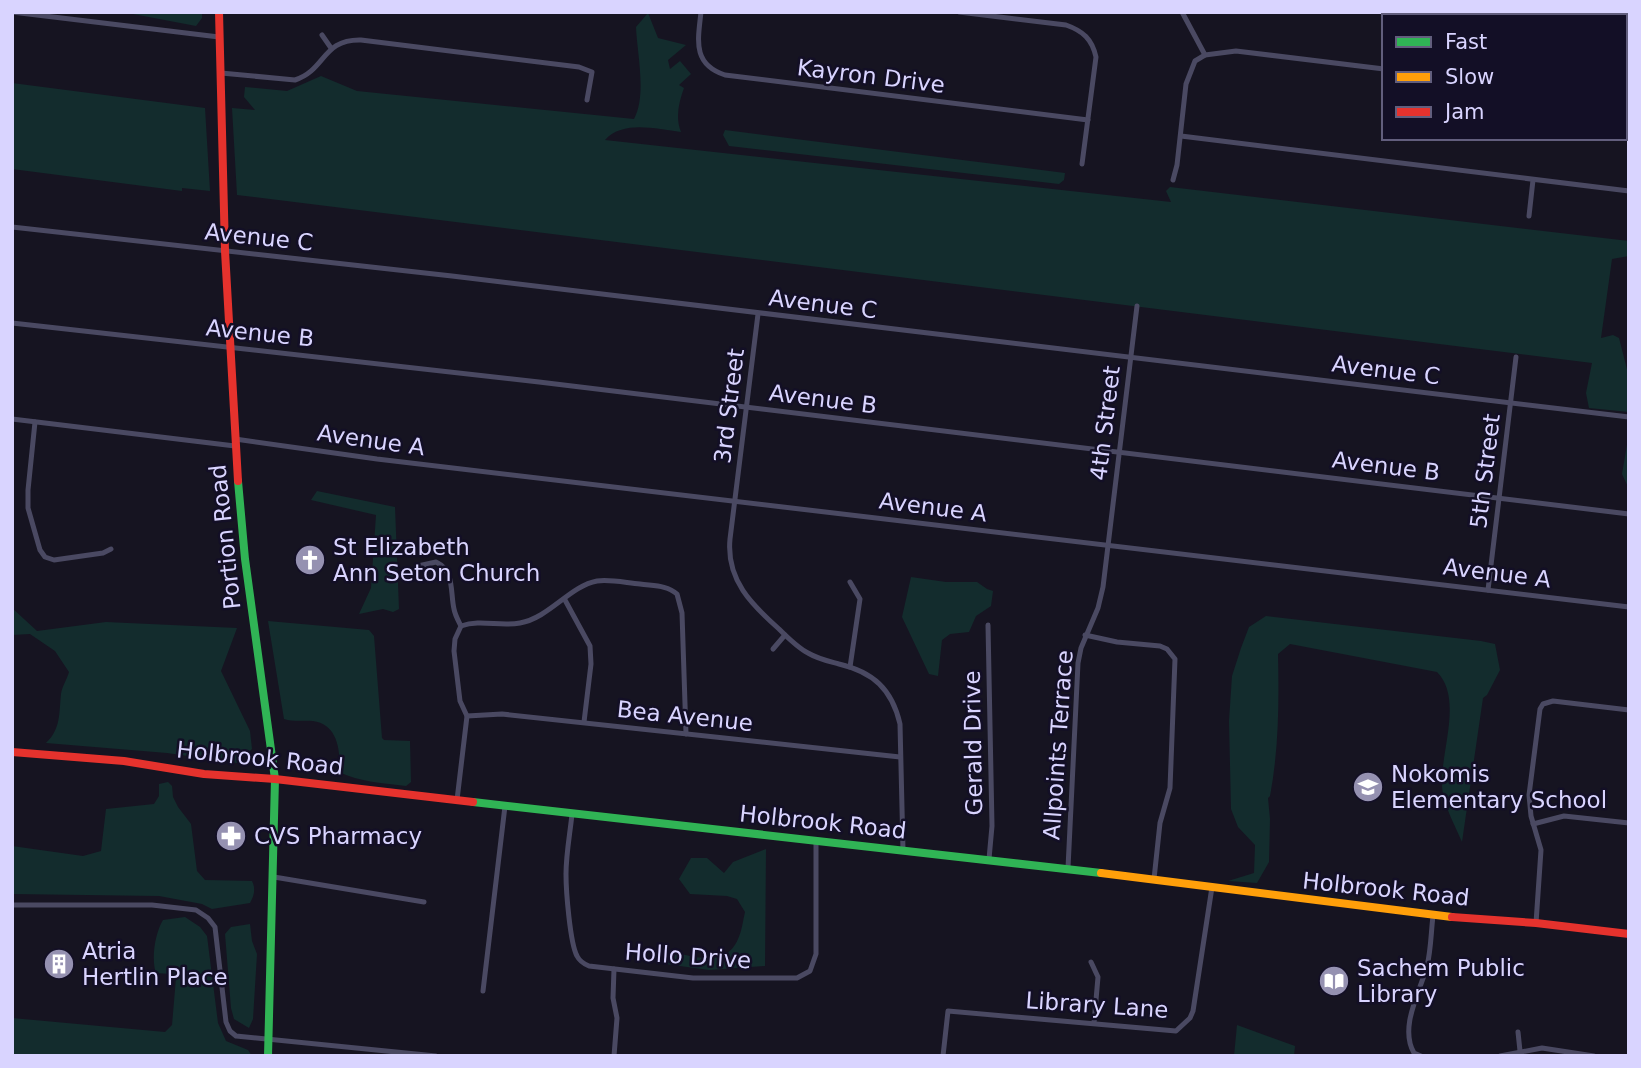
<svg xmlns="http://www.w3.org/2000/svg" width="1641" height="1068" font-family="'DejaVu Sans',sans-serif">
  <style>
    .green { fill: #132c2d }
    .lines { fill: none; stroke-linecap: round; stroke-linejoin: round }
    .street { stroke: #4a4962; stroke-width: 5 }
    .fast { stroke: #30b455; stroke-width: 8 }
    .slow { stroke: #ff9f0a; stroke-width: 8 }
    .jam { stroke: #e5322d; stroke-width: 8 }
    .labels { text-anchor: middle; stroke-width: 5; stroke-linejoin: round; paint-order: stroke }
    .street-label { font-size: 23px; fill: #d9d4ff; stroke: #130f26 }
    .poi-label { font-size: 23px; fill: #d9d4ff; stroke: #130f26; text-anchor: start }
  </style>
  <rect width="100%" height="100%" fill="#161421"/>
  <g class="green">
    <path d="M133,12H202V18L196,26L133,14Z"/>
    <path d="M648,13L658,38L686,45L668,60L670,69L680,61L691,74L679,85L684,88C679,102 675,117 681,132C656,129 623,120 605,140L1171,202L1166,191L1170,187L1629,241V256L1612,259L1601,338L1613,335L1619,338L1629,377V412L1589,408L1586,393L1592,363L237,195L232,108L255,110L244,97L245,87L287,91L321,76L357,91L634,119C647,95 637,53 636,27Z"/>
    <path d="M12,83L205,108L210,191L182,188V191L12,169Z"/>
    <path d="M725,130L1065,173L1064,180L1059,184L729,146L723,135Z"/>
    <path d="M1629,433V489L1622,474Z"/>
    <path d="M317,491L395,507L399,609L393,612L383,609L359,614L371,588L376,515L311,500Z"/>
    <path d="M911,577L946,582H977L987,589L993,591L991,606L976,616L969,632L950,634L942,640L938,676L929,674L902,617Z"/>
    <path d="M12,608L37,631L106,622L237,628L221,671L250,731L252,749L237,763L167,753L46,743C61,729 59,713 61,694C62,687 67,679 69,672L55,651L30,634L12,635Z"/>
    <path d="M1266,616L1481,641L1495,644L1500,670L1487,695L1483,698L1462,842C1455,825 1442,803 1442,784C1441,750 1463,698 1437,672L1290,644L1278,654C1279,702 1279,748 1270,796L1268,798L1270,819L1269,862L1257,883L1228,881L1254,873L1255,845L1238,827L1231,809L1229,721L1232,676L1241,648L1249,627Z"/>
    <path d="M268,621L369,630L374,636L382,738L384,740L410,741L411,782L406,786C384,783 359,782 339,772C341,752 338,724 313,721C303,720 294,722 284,719Z"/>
    <path d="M168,782L172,786L173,797L178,807L191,824L197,871L205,880L252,881C256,889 254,896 250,903L212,909L202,904L159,896L12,894V846L83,856L101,851L106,809L154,804L159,796V784Z"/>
    <path d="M766,849L765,966L709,970L658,963L664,950C689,955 725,970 738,939C742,931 743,920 745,912L737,899L727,896L690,894L679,879L691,858H707L724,873L733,862Z"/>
    <path d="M185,917L200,927L207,936L218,1023L226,1041L248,1050L252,1056H12V1018L165,1032L172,1025L176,978L170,974L156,973C151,959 155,933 163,920Z"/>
    <path d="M250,924L252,941L257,954L253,1019L249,1028L234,1019L231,1008L225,934L231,927Z"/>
    <path d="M1237,1025L1295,1046L1294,1056H1234Z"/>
  </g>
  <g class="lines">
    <g class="street">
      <path d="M12,12L219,37"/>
      <path d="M701,12C698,40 692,64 725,75L1088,120"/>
      <path d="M959,12L1066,25C1083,31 1092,39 1096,57L1082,164"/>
      <path d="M1182,12L1205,55"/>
      <path d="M322,35L331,48"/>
      <path d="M221,73L295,80C326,70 322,39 361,40L579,67L592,72L587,100"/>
      <path d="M1625,99L1629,100"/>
      <path d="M1181,136L1629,191"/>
      <path d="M1173,180L1177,165L1186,84L1195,61L1205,55L1236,51L1384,69"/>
      <path d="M1529,216L1533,180"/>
      <path d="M12,227L452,276L1629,417"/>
      <path d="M758,314L730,539C726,580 752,605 779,629C788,638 798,648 808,653C818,659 828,661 839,664C873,672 892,689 900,724L903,850"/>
      <path d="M12,323L539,382L1629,514"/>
      <path d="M12,419L235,446"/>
      <path d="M35,422L28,490V508L40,550L45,557L54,560L103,553L111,549"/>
      <path d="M235,439L377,459L1629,607"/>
      <path d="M418,566L436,562C455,571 450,592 454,609C455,615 458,620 461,626"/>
      <path d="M1488,590L1516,357"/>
      <path d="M565,600L590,646L591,664L584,722"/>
      <path d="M988,625L992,826L989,859"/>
      <path d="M1085,635L1117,642L1160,646L1167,649L1175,659L1170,788L1160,823L1154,879"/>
      <path d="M773,649L785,635"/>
      <path d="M850,667L860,599L850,582"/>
      <path d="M467,716L502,714L900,757"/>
      <path d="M457,800L467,716L460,701L454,651L455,639L461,626C481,619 500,627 520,623C549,618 570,586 597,581C610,579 627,583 640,584C653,586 667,585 677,594L682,613L686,734"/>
      <path d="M572,814C570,834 566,854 566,874C566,891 570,943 577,956C580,962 584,964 589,966L693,978H797L810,971L816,954V841"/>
      <path d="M1533,824L1564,816L1629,823"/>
      <path d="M1068,868L1078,663L1081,648L1098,608L1103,587L1137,306"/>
      <path d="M274,877L424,902"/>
      <path d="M12,905H152L196,910L208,918L215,927L226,1022L230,1031L236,1036L436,1056"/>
      <path d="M1536,923L1541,850L1531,816L1529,795L1540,709L1543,704L1553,701L1629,710"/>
      <path d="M1091,962L1098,977L1094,1023"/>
      <path d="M614,969L613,998L617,1018L614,1056"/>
      <path d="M483,991L505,806"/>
      <path d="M1518,1032L1520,1051"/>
      <path d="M943,1056L948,1011L1176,1031L1190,1018L1193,1011L1212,887"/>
      <path d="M1421,1056L1414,1053C1399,1027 1420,992 1427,966C1431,950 1431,932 1433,916"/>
      <path d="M1500,1056L1542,1048L1594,1056"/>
    </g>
    <g class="fast">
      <path d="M238,481L245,559L275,779L268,1056"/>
      <path d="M473,802L1101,873"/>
    </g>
    <path class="slow" d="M1101,873L1452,917"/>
    <g class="jam">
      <path d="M219,12L225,251L238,481"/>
      <path d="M12,752L124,761L204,774L275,779L473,802"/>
      <path d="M1452,917L1536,923L1629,934"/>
    </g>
  </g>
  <defs>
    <g id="church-disc" transform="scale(1.575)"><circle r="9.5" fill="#9591b1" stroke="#130f26"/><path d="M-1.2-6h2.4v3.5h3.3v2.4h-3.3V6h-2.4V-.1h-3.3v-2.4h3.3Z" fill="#fff"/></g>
    <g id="school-disc" transform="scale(1.575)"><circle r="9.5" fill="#9591b1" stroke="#130f26"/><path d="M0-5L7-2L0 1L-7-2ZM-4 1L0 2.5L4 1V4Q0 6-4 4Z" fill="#fff"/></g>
    <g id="pharmacy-disc" transform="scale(1.575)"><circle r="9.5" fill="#9591b1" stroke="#130f26"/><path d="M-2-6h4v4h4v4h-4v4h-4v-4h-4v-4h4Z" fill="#fff"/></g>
    <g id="building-disc" transform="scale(1.575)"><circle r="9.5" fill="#9591b1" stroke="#130f26"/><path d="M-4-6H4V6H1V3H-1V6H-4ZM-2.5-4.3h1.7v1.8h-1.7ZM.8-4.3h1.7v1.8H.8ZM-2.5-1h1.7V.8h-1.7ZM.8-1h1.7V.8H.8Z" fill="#fff"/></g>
    <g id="library-disc" transform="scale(1.575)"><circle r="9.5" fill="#9591b1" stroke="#130f26"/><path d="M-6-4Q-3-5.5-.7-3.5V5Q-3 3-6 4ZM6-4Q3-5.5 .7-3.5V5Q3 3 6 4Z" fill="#fff"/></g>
  </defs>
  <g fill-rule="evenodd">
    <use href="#church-disc" x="310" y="560"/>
    <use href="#school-disc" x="1368" y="787"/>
    <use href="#pharmacy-disc" x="231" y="836"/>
    <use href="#building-disc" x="59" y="964"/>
    <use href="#library-disc" x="1334" y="981"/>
  </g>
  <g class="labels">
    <g class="street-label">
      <text transform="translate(871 76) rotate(7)" y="8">Kayron Drive</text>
      <text transform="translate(259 237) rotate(6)" y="8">Avenue C</text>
      <text transform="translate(823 304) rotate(7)" y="8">Avenue C</text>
      <text transform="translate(260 333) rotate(6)" y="8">Avenue B</text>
      <text transform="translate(1386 370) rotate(7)" y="8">Avenue C</text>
      <text transform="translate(823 399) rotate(7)" y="8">Avenue B</text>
      <text transform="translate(729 406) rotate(-83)" y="8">3rd Street</text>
      <text transform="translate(1105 423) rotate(-83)" y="8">4th Street</text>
      <text transform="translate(371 440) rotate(8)" y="8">Avenue A</text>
      <text transform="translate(1386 466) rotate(7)" y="8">Avenue B</text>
      <text transform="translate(1485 471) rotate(-83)" y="8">5th Street</text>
      <text transform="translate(933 507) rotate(7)" y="8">Avenue A</text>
      <text transform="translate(225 537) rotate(-96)" y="8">Portion Road</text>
      <text transform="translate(1497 573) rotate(7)" y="8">Avenue A</text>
      <text transform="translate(685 716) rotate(6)" y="8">Bea Avenue</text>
      <text transform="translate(973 743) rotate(-91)" y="8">Gerald Drive</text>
      <text transform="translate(1058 745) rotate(-86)" y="8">Allpoints Terrace</text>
      <text transform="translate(260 758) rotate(6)" y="8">Holbrook Road</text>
      <text transform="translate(823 822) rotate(6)" y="8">Holbrook Road</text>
      <text transform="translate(1386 889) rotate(6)" y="8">Holbrook Road</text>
      <text transform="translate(688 956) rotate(4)" y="8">Hollo Drive</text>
      <text transform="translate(1097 1005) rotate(4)" y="8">Library Lane</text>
    </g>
    <g class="poi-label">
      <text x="333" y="555">St Elizabeth<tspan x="333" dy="26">Ann Seton Church</tspan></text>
      <text x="1391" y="782">Nokomis<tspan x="1391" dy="26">Elementary School</tspan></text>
      <text x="254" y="844">CVS Pharmacy</text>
      <text x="82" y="959">Atria<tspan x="82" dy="26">Hertlin Place</tspan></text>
      <text x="1357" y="976">Sachem Public<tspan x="1357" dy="26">Library</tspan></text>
    </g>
  </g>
  <rect width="1641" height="1068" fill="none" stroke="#d9d4ff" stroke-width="28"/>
  <rect x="1382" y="14" width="245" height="126" fill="#130f26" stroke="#625e7d" stroke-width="2"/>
  <rect x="1396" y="37" width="35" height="10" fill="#30b455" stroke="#625e7d" stroke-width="2"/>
  <text x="1445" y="49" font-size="21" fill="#d9d4ff">Fast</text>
  <rect x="1396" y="72" width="35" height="10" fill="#ff9f0a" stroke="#625e7d" stroke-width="2"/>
  <text x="1445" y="84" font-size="21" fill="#d9d4ff">Slow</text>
  <rect x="1396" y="107" width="35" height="10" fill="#e5322d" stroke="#625e7d" stroke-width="2"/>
  <text x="1445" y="119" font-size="21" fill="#d9d4ff">Jam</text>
</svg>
